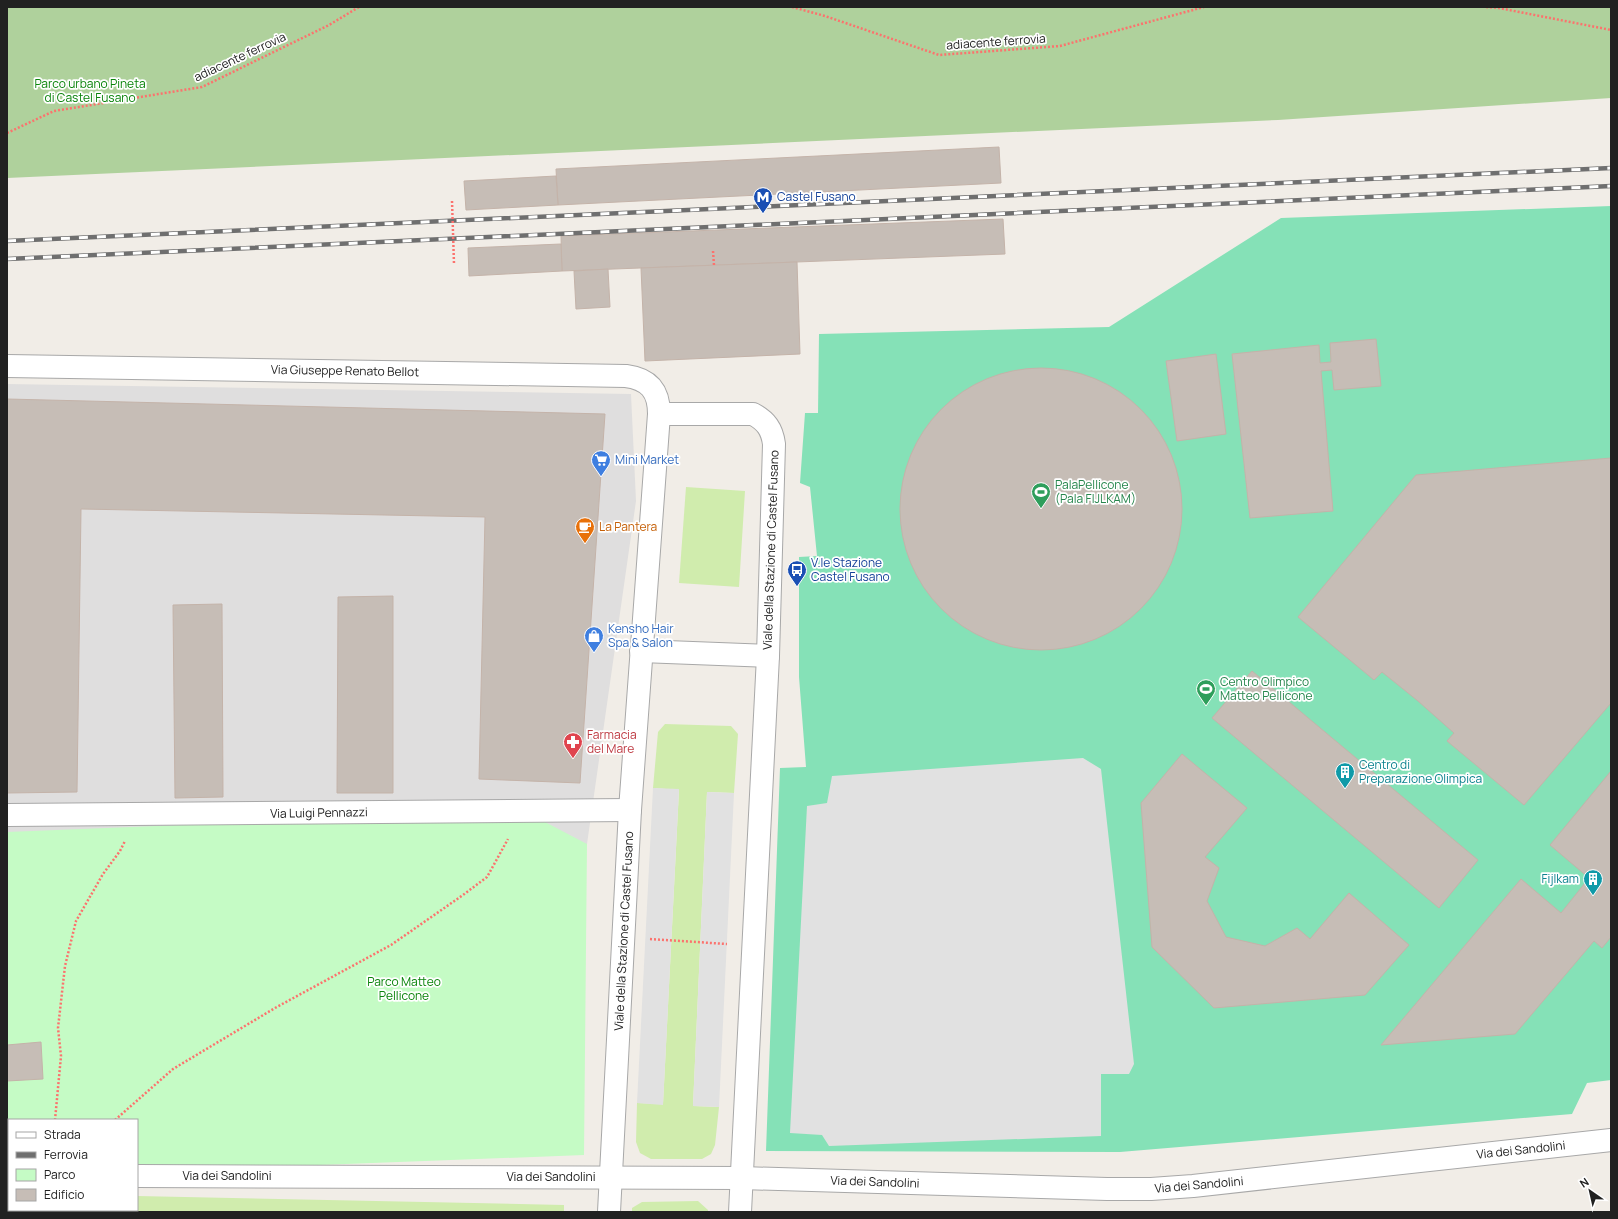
<svg xmlns="http://www.w3.org/2000/svg" width="1618" height="1219" font-family="Manrope,sans-serif">
  <style>
    .residential { fill: #dfdede }
    .grass { fill: #d0ecad }
    .forest { fill: #afd19c }
    .park { fill: #c5fbc5 }
    .pitch { fill: #85e1b7 }
    .parking { fill: #e1e1e1 }
    .building { fill: #c6bdb6; stroke: #c4b3a9 }
    .lines { fill: none; stroke-linecap: round; stroke-linejoin: round }
    .minor-casing { stroke: #a8a8a8; stroke-width: 24 }
    .path { stroke: #fc726d; stroke-width: 2.5; stroke-dasharray: 2 2; stroke-linecap: butt }
    .minor { stroke: #fff; stroke-width: 22 }
    .rail-casing { stroke: #6f6f6f; stroke-width: 4.5 }
    .rail { stroke: #fff; stroke-width: 3; stroke-dasharray: 9; stroke-linecap: butt }
    .path-bridge { stroke: #fc726d; stroke-width: 2.5; stroke-dasharray: 2 2; stroke-linecap: butt }
    .labels { text-anchor: middle; stroke-width: 3.5; stroke-linejoin: round; paint-order: stroke }
    .street-label { font-size: 12px; fill: #212121; stroke: #fff }
    .park-label { font-size: 12px; fill: #0a840b; stroke: #fff }
    .transit-label { font-size: 12px; fill: #164399; stroke: #fff; text-anchor: start }
    .shop-label { font-size: 12px; fill: #366cbe; stroke: #fff; text-anchor: start }
    .leisure-label { font-size: 12px; fill: #27864d; stroke: #fff; text-anchor: start }
    .food-label { font-size: 12px; fill: #c56008; stroke: #fff; text-anchor: start }
    .health-label { font-size: 12px; fill: #be3a42; stroke: #fff; text-anchor: start }
    .culture-label { font-size: 12px; fill: #0d838f; stroke: #fff; text-anchor: start }
  </style>
  <rect width="100%" height="100%" fill="#f1ede7"/>
  <path class="residential" d="M7,384L631,394L636,501L587,844L7,840Z"/>
  <g class="grass">
    <path d="M686,487L745,491L739,587L679,583Z"/>
    <path d="M665,724L731,726L738,734L734,793L707,792L693,1106L719,1107L715,1145L711,1154L702,1159H651L640,1153L636,1142L637,1103L663,1104L679,790L653,788L658,732Z"/>
    <path d="M7,1193H9V1210H137V1196L564,1205V1212H7Z"/>
    <path d="M698,1201L708,1210V1212H632V1208L642,1202Z"/>
  </g>
  <path class="forest" d="M7,7H1611V98L1278,120L7,178Z"/>
  <path class="park" d="M524,811L587,844L584,1155L137,1172V1120H9V1171L7,1170V832Z"/>
  <path class="pitch" d="M1611,206V1080L1587,1083L1572,1114L1120,1152L766,1151L780,768L806,767L799,677V557L817,556L810,487L800,483L805,413H818L819,334L1109,327L1281,218Z"/>
  <g class="parking">
    <path d="M1083,758L1101,769L1134,1064L1129,1074H1101V1136L829,1146L822,1135L790,1133L807,806L827,803L832,776Z"/>
    <path d="M653,788L679,789L663,1105L637,1103Z"/>
    <path d="M707,792L734,793L719,1107L693,1106Z"/>
  </g>
  <g class="building">
    <path d="M999,147L1001,183L558,205L556,169Z"/>
    <path d="M556,176L558,205L466,210L464,181Z"/>
    <path d="M1003,219L1005,254L562,271L561,236Z"/>
    <path d="M561,244L562,271L469,276L468,248Z"/>
    <path d="M797,262L800,354L645,361L641,268Z"/>
    <path d="M608,269L610,307L576,309L574,271Z"/>
    <path d="M1376,339L1381,386L1334,390L1332,370L1321,371L1333,511L1250,518L1232,354L1319,345L1320,363L1331,362L1330,343Z"/>
    <path d="M1216,354L1226,434L1177,441L1166,361Z"/>
    <circle cx="1041" cy="509" r="141"/>
    <path d="M7,399L605,414L580,783L479,779L485,517L81,509L77,792L7,793Z"/>
    <path d="M1611,458V703L1524,805L1447,741L1454,733L1418,701L1382,672L1374,680L1298,617L1416,475Z"/>
    <path d="M393,596V793H337L338,597Z"/>
    <path d="M222,604L223,797L175,798L173,605Z"/>
    <path d="M1252,671L1478,860L1439,908L1212,718Z"/>
    <path d="M1182,754L1247,808L1205,857L1219,868L1207,901L1226,937L1265,946L1297,928L1310,939L1349,893L1409,945L1365,995L1214,1008L1152,947L1141,803Z"/>
    <path d="M1611,771V937L1602,948L1594,941L1515,1034L1381,1045L1521,879L1561,913L1589,878L1550,845Z"/>
    <path d="M41,1042L43,1079L7,1081V1045Z"/>
  </g>
  <g class="lines">
    <g class="minor-casing">
      <g id="minor">
        <path d="M7,366L626,376C649,379 659,391 659,414L630,810L609,1212"/>
        <path d="M659,414H753C766,421 772,429 774,444L768,656L740,1212"/>
        <path d="M641,651L768,656"/>
        <path d="M7,815L630,810"/>
        <path d="M7,1176H9"/>
        <path d="M137,1176L742,1178L1107,1189H1151L1193,1186L1611,1140"/>
      </g>
    </g>
    <g class="path">
      <path d="M792,7L825,16L939,55L1060,46L1204,7"/>
      <path d="M1486,7L1499,8L1611,30"/>
      <path d="M7,133L54,111L202,87L329,25L359,7"/>
      <path d="M713,251L714,265"/>
      <path d="M650,939L727,944"/>
      <path d="M55,1120L61,1056L58,1028L65,966L76,921L103,874L120,851L125,841"/>
      <path d="M115,1120L173,1069L275,1008L391,945L463,895L487,877L508,839"/>
    </g>
    <use href="#minor" class="minor"/>
    <g class="rail-casing">
      <g id="rail">
        <path d="M7,241L1611,168"/>
        <path d="M7,259L1611,186"/>
      </g>
    </g>
    <use href="#rail" class="rail"/>
    <path class="path-bridge" d="M452,201L454,264"/>
  </g>
  <defs>
    <g id="metro-pin" transform="scale(1)"><path d="M0 17L-7.5 6A9.5 9.5 0 1 1 7.5 6Z" fill="#1a4fb4" stroke="#fff"/><path d="M-5.5 5V-5H-3L0 0L3-5H5.5V5H3V-.5L0 4L-3-.5V5Z" fill="#fff"/></g>
    <g id="supermarket-pin" transform="scale(1)"><path d="M0 17L-7.5 6A9.5 9.5 0 1 1 7.5 6Z" fill="#3f7fe0" stroke="#fff"/><path d="M-6-5.5h2.5l.6 2H6L4.5 2H-2.5L-4.4-4H-6ZM-1.5 3.2a1.3 1.3 0 1 0 .1 0ZM3 3.2a1.3 1.3 0 1 0 .1 0Z" fill="#fff"/></g>
    <g id="stadium-pin" transform="scale(1)"><path d="M0 17L-7.5 6A9.5 9.5 0 1 1 7.5 6Z" fill="#2e9e5b" stroke="#fff"/><path d="M0-5a6.5 5 0 1 0 0 10a6.5 5 0 1 0 0-10ZM-3.5-1.8h7v3.6h-7Z" fill="#fff"/></g>
    <g id="cafe-pin" transform="scale(1)"><path d="M0 17L-7.5 6A9.5 9.5 0 1 1 7.5 6Z" fill="#e8710a" stroke="#fff"/><path d="M-5.5-4.5H6V0H3Q3 3.5 0 3.5H-2.5Q-5.5 3.5-5.5 0ZM3-3.2v2h1.7v-2ZM-6 4.5H4V6H-6Z" fill="#fff"/></g>
    <g id="bus-pin" transform="scale(1)"><path d="M0 17L-7.5 6A9.5 9.5 0 1 1 7.5 6Z" fill="#1a4fb4" stroke="#fff"/><path d="M-5-6H5V4H4V6H2V4H-2V6H-4V4H-5ZM-3.5-4V0h7V-4ZM-3.5 1.2v1.5H-2V1.2ZM2 1.2v1.5H3.5V1.2Z" fill="#fff"/></g>
    <g id="shop-pin" transform="scale(1)"><path d="M0 17L-7.5 6A9.5 9.5 0 1 1 7.5 6Z" fill="#3f7fe0" stroke="#fff"/><path d="M-5-2.5h2.3a2.7 3.5 0 0 1 5.4 0H5L5.5 6h-11ZM-1.5-2.5h3a1.5 2.3 0 0 0-3 0Z" fill="#fff"/></g>
    <g id="pharmacy-pin" transform="scale(1)"><path d="M0 17L-7.5 6A9.5 9.5 0 1 1 7.5 6Z" fill="#e0444e" stroke="#fff"/><path d="M-2-6h4v4h4v4h-4v4h-4v-4h-4v-4h4Z" fill="#fff"/></g>
    <g id="building-pin" transform="scale(1)"><path d="M0 17L-7.5 6A9.5 9.5 0 1 1 7.5 6Z" fill="#0f9aa8" stroke="#fff"/><path d="M-4-6H4V6H1V3H-1V6H-4ZM-2.5-4.3h1.7v1.8h-1.7ZM.8-4.3h1.7v1.8H.8ZM-2.5-1h1.7V.8h-1.7ZM.8-1h1.7V.8H.8Z" fill="#fff"/></g>
  </defs>
  <g fill-rule="evenodd">
    <use href="#metro-pin" x="763" y="197"/>
    <use href="#supermarket-pin" x="601" y="460"/>
    <use href="#stadium-pin" x="1041" y="492"/>
    <use href="#cafe-pin" x="585" y="527"/>
    <use href="#bus-pin" x="797" y="570"/>
    <use href="#shop-pin" x="594" y="636"/>
    <use href="#stadium-pin" x="1206" y="689"/>
    <use href="#pharmacy-pin" x="573" y="742"/>
    <use href="#building-pin" x="1345" y="772"/>
    <use href="#building-pin" x="1593" y="879"/>
  </g>
  <g class="labels">
    <g class="street-label">
      <text transform="translate(996 42) rotate(-4)" y="4">adiacente ferrovia</text>
      <text transform="translate(240 57) rotate(-25)" y="4">adiacente ferrovia</text>
      <text transform="translate(345 371) rotate(1)" y="4">Via Giuseppe Renato Bellot</text>
      <text transform="translate(771 550) rotate(-88)" y="4">Viale della Stazione di Castel Fusano</text>
      <text transform="translate(319 813) rotate(-1)" y="4">Via Luigi Pennazzi</text>
      <text transform="translate(624 931) rotate(-87)" y="4">Viale della Stazione di Castel Fusano</text>
      <text transform="translate(1521 1150) rotate(-6)" y="4">Via dei Sandolini</text>
      <text x="227" y="1180">Via dei Sandolini</text>
      <text x="551" y="1181">Via dei Sandolini</text>
      <text transform="translate(875 1182) rotate(2)" y="4">Via dei Sandolini</text>
      <text transform="translate(1199 1185) rotate(-5)" y="4">Via dei Sandolini</text>
    </g>
    <g class="park-label">
      <text x="90" y="88">Parco urbano Pineta<tspan x="90" dy="14">di Castel Fusano</tspan></text>
      <text x="404" y="986">Parco Matteo<tspan x="404" dy="14">Pellicone</tspan></text>
    </g>
    <g class="transit-label">
      <text x="777" y="201">Castel Fusano</text>
      <text x="811" y="567">V.le Stazione<tspan x="811" dy="14">Castel Fusano</tspan></text>
    </g>
    <g class="shop-label">
      <text x="615" y="464">Mini Market</text>
      <text x="608" y="633">Kensho Hair<tspan x="608" dy="14">Spa &amp; Salon</tspan></text>
    </g>
    <g class="leisure-label">
      <text x="1055" y="489">PalaPellicone<tspan x="1055" dy="14">(Pala FIJLKAM)</tspan></text>
      <text x="1220" y="686">Centro Olimpico<tspan x="1220" dy="14">Matteo Pellicone</tspan></text>
    </g>
    <g class="food-label">
      <text x="599" y="531">La Pantera</text>
    </g>
    <g class="health-label">
      <text x="587" y="739">Farmacia<tspan x="587" dy="14">del Mare</tspan></text>
    </g>
    <g class="culture-label">
      <text x="1359" y="769">Centro di<tspan x="1359" dy="14">Preparazione Olimpica</tspan></text>
      <text x="1579" y="883" text-anchor="end">Fijlkam</text>
    </g>
  </g>
  <rect width="1618" height="1219" fill="none" stroke="#212121" stroke-width="16"/>
  <rect x="8" y="1119" width="130" height="92" fill="#ffffff" stroke="#a6a6a6"/>
  <rect x="16" y="1132" width="20" height="6" fill="#ffffff" stroke="#a6a6a6"/>
  <text x="44" y="1139" font-size="12" fill="#212121">Strada</text>
  <rect x="16" y="1152" width="20" height="6" fill="#6f6f6f" stroke="#a6a6a6"/>
  <text x="44" y="1159" font-size="12" fill="#212121">Ferrovia</text>
  <rect x="16" y="1169" width="20" height="12" fill="#c5fbc5" stroke="#a6a6a6"/>
  <text x="44" y="1179" font-size="12" fill="#212121">Parco</text>
  <rect x="16" y="1189" width="20" height="12" fill="#c6bdb6" stroke="#a6a6a6"/>
  <text x="44" y="1199" font-size="12" fill="#212121">Edificio</text>
  <g transform="translate(1590 1191) rotate(326)" stroke="#ffffff" stroke-width="3" paint-order="stroke">
  <path d="M0-3L7 15L0 10L-7 15Z" fill="#212121"/>
  <text y="-6" font-size="11" font-weight="bold" text-anchor="middle" fill="#212121">N</text>
  </g>
</svg>
